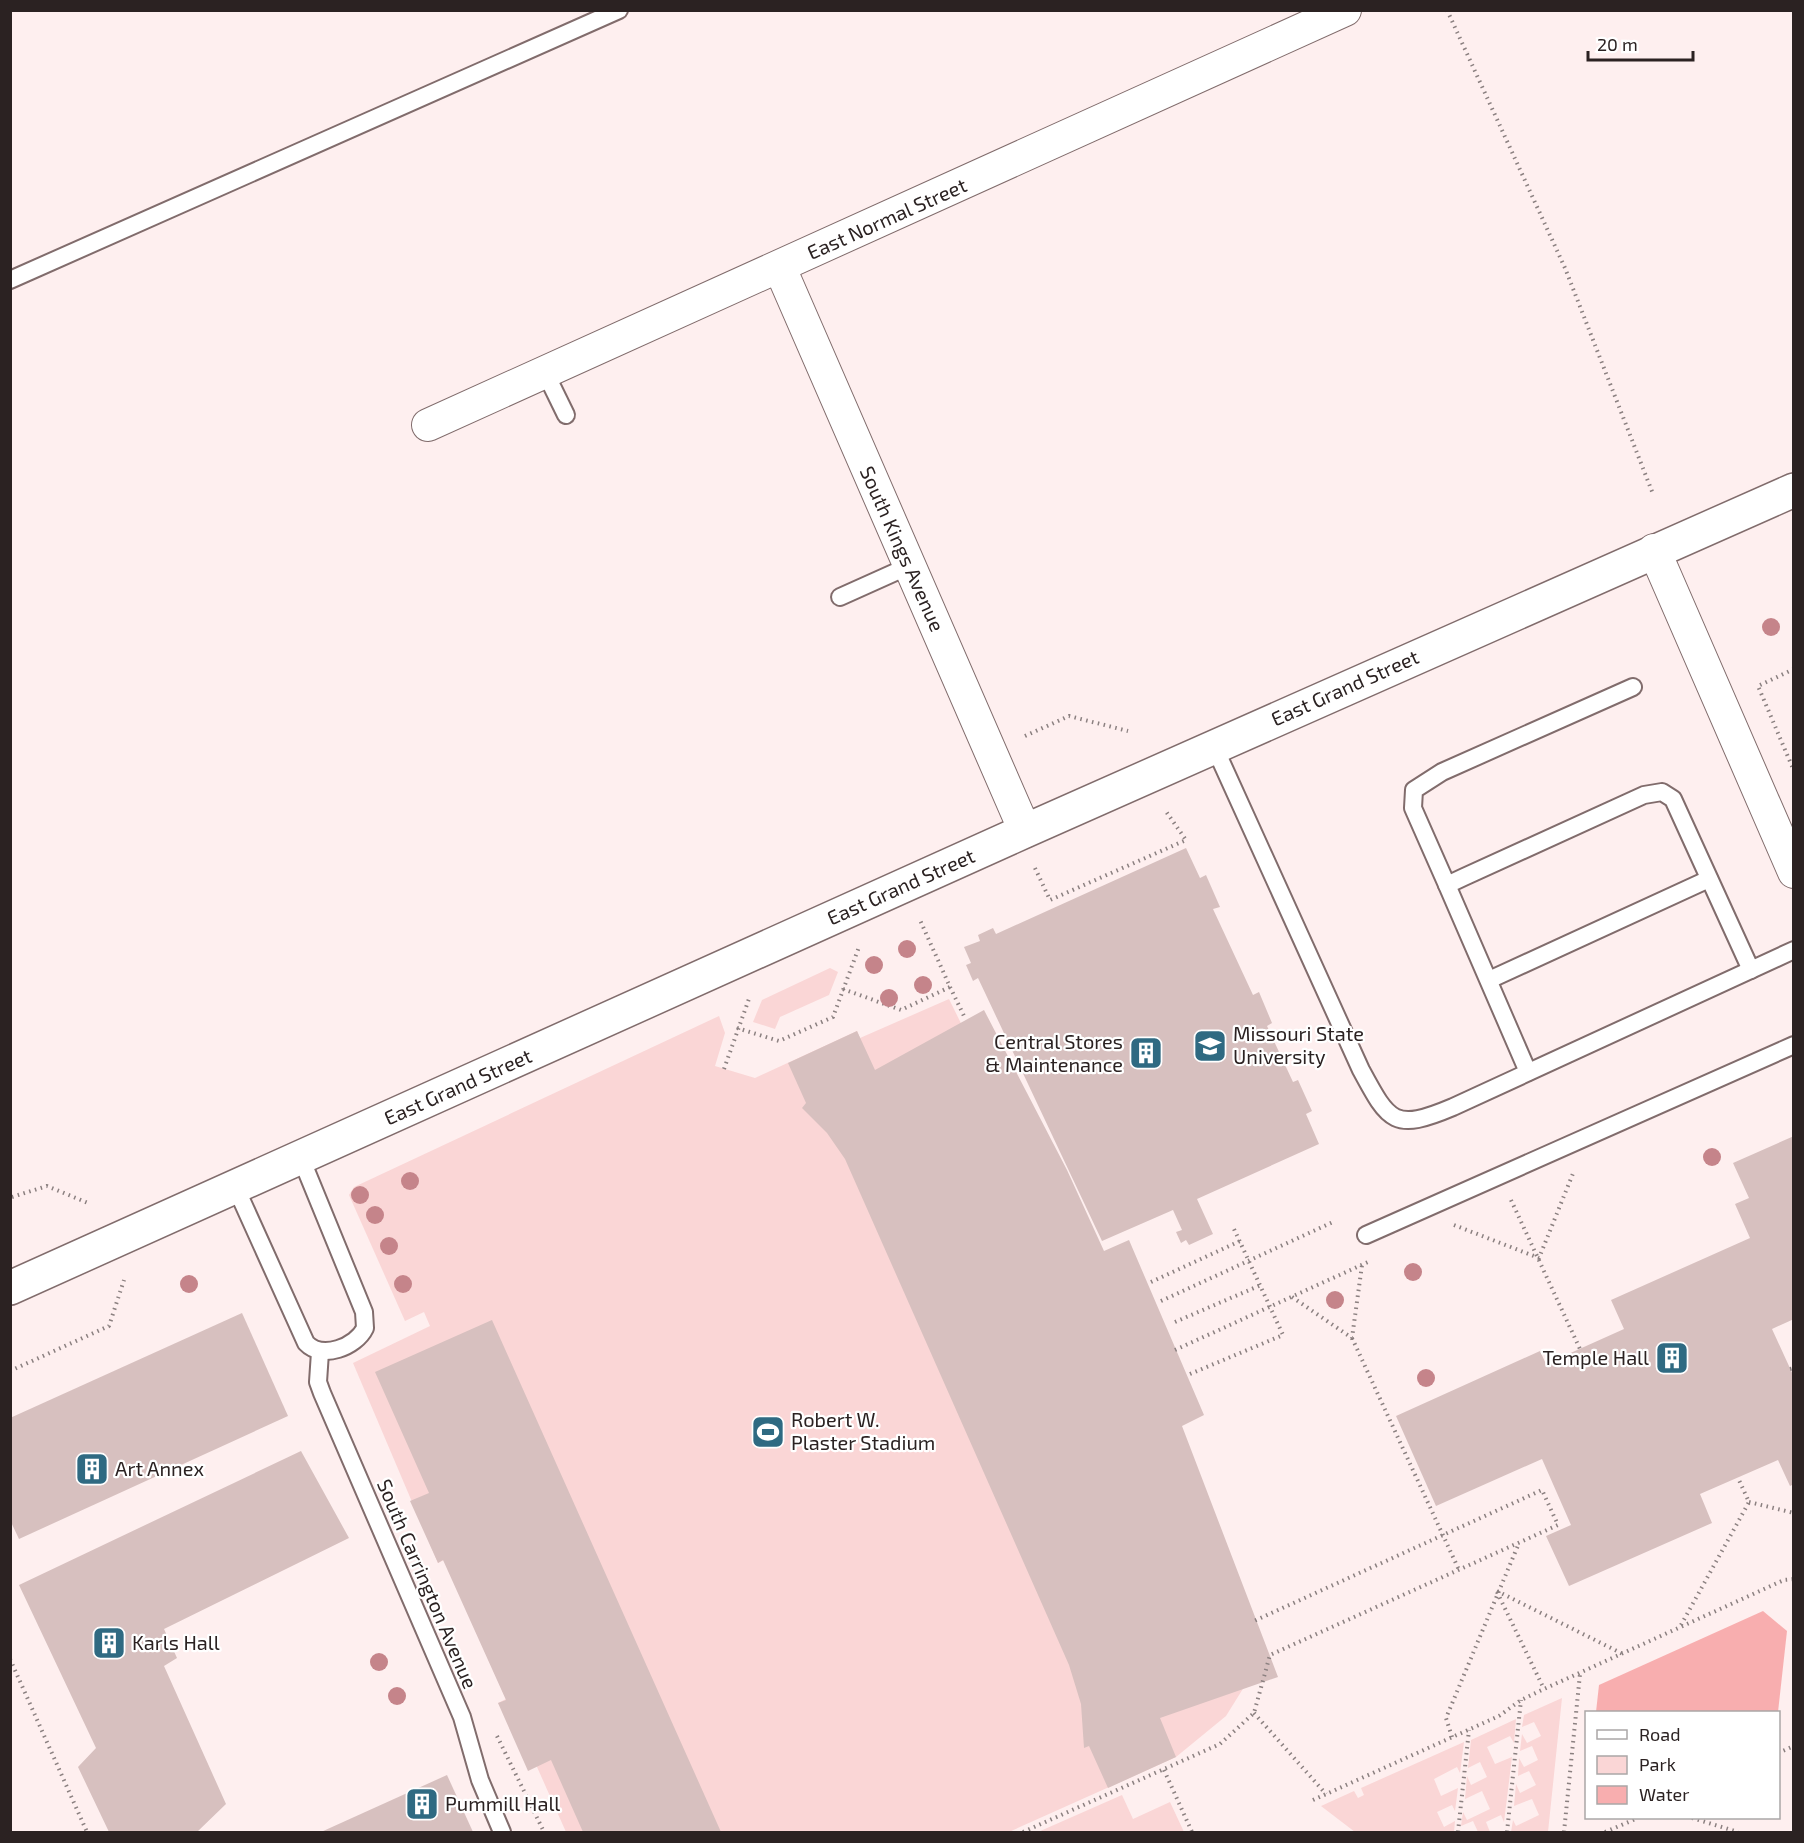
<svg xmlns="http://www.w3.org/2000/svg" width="1804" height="1843" font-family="'Exo 2',sans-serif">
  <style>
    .green { fill: #fad6d6 }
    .water { fill: #f8aeaf }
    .building { fill: #d7c0bf }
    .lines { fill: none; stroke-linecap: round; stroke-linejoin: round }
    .service-casing { stroke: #816c6c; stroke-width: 20 }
    .minor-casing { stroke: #816c6c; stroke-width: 34 }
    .secondary-casing { stroke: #816c6c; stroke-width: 36 }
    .path { stroke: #8b8080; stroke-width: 4; stroke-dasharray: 1.5 4.5; stroke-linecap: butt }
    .service { stroke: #fff; stroke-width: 16 }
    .minor { stroke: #fff; stroke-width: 32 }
    .secondary { stroke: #fff; stroke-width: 33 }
    .tree { fill: #c5848a }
    .labels { text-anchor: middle; stroke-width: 4.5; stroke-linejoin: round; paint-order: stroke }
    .street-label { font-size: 20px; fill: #2b2222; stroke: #fff }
    .poi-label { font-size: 20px; fill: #2b2222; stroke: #fff; text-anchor: start }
  </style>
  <rect width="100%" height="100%" fill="#feefef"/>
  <g class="green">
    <path d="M830,968L838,972L829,995L780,1017L775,1029L753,1022L762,1000Z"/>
    <path d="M949,999L1046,1196L1259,1663L1226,1716L1176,1757L1009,1832H566L537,1767L498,1703L506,1699L444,1560L438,1563L353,1363L430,1326L424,1312L405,1321L349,1195L354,1187L719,1016L725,1033L715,1066L755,1078L857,1031L860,1038Z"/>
    <path d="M1562,1698L1548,1832H1511L1513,1820L1516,1826L1539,1815L1532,1799L1514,1806L1516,1784L1520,1793L1536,1785L1529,1771L1518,1776L1519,1758L1524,1767L1538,1760L1532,1746L1520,1751L1522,1734L1527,1743L1541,1736L1534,1722L1522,1727L1524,1715Z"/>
    <path d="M1516,1719L1514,1743L1510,1736L1487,1747L1495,1764L1512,1757L1504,1822L1501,1815L1486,1822L1490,1832H1478L1473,1821L1461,1826L1463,1812L1467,1820L1490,1809L1482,1791L1465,1799L1467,1776L1471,1785L1487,1777L1480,1762L1468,1768L1471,1740Z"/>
    <path d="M1464,1742L1460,1773L1457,1767L1434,1779L1441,1796L1458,1788L1455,1811L1452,1805L1437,1812L1444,1827L1455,1821L1454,1832H1355L1321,1806L1354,1791L1358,1798L1364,1795L1361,1788Z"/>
    <path d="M1122,1795L1133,1819L1170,1802L1184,1832H1038Z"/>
  </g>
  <path class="water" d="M1763,1611L1787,1631L1778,1712H1596L1599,1685Z"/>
  <g class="building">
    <path d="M1186,848L1200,878L1206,875L1220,907L1213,909L1253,995L1259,992L1272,1023L1267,1026L1293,1082L1298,1080L1312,1111L1306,1114L1319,1144L1197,1199L1213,1234L1189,1245L1186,1240L1181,1243L1176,1232L1182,1230L1173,1210L1102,1241L978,978L973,981L966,965L971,963L964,947L980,941L978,935L993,928L996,934Z"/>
    <path d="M984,1010L1067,1170L1104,1251L1129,1240L1204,1415L1182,1426L1278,1677L1160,1718L1176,1757L1108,1788L1089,1746L1084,1748L1081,1704L1069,1665L845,1159L827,1133L802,1108L806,1103L788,1063L857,1031L875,1070Z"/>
    <path d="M1794,1136V1319L1772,1329L1794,1377V1484L1790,1486L1778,1460L1700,1494L1712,1523L1569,1586L1546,1536L1571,1525L1542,1459L1436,1506L1396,1416L1540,1351L1546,1364L1624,1329L1611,1300L1750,1238L1735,1204L1749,1198L1733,1163Z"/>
    <path d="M242,1313L288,1416L19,1539L10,1520V1418Z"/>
    <path d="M492,1320L721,1832H583L551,1760L528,1771L498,1703L506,1700L443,1560L438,1563L410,1501L429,1493L375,1372Z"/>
    <path d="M301,1451L349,1538L164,1629L177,1658L164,1666L226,1804L197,1832H109L78,1767L96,1748L19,1585Z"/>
    <path d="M447,1775L473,1832H321Z"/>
  </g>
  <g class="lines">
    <g class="service-casing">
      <g id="service">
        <path d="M10,280L619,10"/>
        <path d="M545,372L566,415"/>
        <path d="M840,597L909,566"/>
        <path d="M1214,746L1361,1070C1389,1122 1394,1132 1453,1107L1794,950"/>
        <path d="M1447,885L1413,808L1414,790L1442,772L1633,687"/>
        <path d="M1489,980L1709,879"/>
        <path d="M1528,1072L1447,885L1464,877L1644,795L1662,792L1673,799L1751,970"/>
        <path d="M236,1188L306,1343C322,1360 356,1347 365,1328L364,1312L301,1158"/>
        <path d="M1366,1235L1794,1045"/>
        <path d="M320,1352L318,1382L322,1393L462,1717L480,1780L502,1832"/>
      </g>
    </g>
    <g class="minor-casing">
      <g id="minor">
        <path d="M780,268L1025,831"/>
        <path d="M428,425L1345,10"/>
        <path d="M1654,550L1794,872"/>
      </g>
    </g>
    <g class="secondary-casing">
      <path id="secondary" d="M10,1288L1025,831L1794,490"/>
    </g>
    <g class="path">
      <path d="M1447,10L1565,268L1653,494"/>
      <path d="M1794,669L1758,686L1794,771"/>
      <path d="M1025,736L1069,716L1128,731"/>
      <path d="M1035,868L1050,900L1186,840L1165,810"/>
      <path d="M950,987L965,1018"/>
      <path d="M843,989L901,1010L950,987L920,920"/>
      <path d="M737,1028L779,1041L833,1017L859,947"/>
      <path d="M724,1069L750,996"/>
      <path d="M12,1197L47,1186L88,1203"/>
      <path d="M1511,1200L1580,1349"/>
      <path d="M1454,1225L1539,1258L1574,1171"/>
      <path d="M1151,1282L1240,1241"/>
      <path d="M1292,1297L1352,1338L1362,1265"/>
      <path d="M1161,1301L1333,1222"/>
      <path d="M1175,1322L1261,1285"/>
      <path d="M1352,1338L1459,1570"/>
      <path d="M1175,1350L1368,1262"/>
      <path d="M1790,1369L1794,1368"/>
      <path d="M10,1371L109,1326L124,1280"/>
      <path d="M1190,1374L1283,1335L1234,1229"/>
      <path d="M1749,1502L1794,1513"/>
      <path d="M1497,1591L1623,1654"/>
      <path d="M1497,1592L1544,1689"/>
      <path d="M1681,1625L1749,1502L1738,1478"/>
      <path d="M10,1659L87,1832"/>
      <path d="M1254,1713L1326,1794"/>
      <path d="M497,1736L544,1832"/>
      <path d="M1452,1737L1446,1718L1519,1543"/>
      <path d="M1778,1753L1794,1746"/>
      <path d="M1164,1770L1192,1832"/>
      <path d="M1313,1800L1499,1716L1521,1700L1544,1689L1784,1580L1794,1579"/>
      <path d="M1692,1818L1738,1832"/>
      <path d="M1023,1832L1220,1744L1254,1713L1270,1655L1558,1525L1542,1490L1254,1621"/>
      <path d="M1458,1832L1469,1730"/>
      <path d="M1507,1832L1521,1700"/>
      <path d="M1564,1832L1580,1674"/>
      <path d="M1605,1832L1638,1818"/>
    </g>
    <use href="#service" class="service"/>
    <use href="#minor" class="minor"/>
    <use href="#secondary" class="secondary"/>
  </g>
  <g class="tree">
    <circle cx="1771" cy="627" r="9"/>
    <circle cx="907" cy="949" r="9"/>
    <circle cx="874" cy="965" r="9"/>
    <circle cx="923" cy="985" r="9"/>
    <circle cx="889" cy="998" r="9"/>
    <circle cx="1712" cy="1157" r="9"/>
    <circle cx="410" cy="1181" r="9"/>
    <circle cx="360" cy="1195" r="9"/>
    <circle cx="375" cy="1215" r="9"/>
    <circle cx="389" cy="1246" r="9"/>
    <circle cx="1413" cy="1272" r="9"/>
    <circle cx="189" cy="1284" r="9"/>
    <circle cx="403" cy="1284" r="9"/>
    <circle cx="1335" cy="1300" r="9"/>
    <circle cx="1426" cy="1378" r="9"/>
    <circle cx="379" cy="1662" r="9"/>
    <circle cx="397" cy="1696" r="9"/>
  </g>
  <defs>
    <g id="university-square" transform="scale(1.725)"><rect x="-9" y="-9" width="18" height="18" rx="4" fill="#2f6a82" stroke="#fff"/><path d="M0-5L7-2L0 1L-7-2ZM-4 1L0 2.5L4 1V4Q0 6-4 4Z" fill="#fff"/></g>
    <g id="building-square" transform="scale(1.725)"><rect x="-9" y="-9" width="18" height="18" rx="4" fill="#2f6a82" stroke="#fff"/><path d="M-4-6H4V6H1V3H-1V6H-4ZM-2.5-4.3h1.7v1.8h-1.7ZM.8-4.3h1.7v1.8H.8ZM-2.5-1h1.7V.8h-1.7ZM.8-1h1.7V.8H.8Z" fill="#fff"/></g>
    <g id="stadium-square" transform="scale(1.725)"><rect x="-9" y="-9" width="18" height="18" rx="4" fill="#2f6a82" stroke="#fff"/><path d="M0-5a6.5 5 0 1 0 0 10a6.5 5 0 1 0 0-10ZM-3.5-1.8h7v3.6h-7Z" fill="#fff"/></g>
  </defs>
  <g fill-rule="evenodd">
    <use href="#university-square" x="1210" y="1046"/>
    <use href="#building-square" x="1146" y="1053"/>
    <use href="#building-square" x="1672" y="1358"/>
    <use href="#stadium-square" x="768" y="1432"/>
    <use href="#building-square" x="92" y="1469"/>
    <use href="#building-square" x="109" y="1643"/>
    <use href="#building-square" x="422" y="1804"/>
  </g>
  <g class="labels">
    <g class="street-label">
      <text transform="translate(887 219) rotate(-24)" y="7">East Normal Street</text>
      <text transform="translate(902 549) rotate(66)" y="7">South Kings Avenue</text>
      <text transform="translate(1345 688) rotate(-24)" y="7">East Grand Street</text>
      <text transform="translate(901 887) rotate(-24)" y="7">East Grand Street</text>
      <text transform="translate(458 1087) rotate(-24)" y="7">East Grand Street</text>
      <text transform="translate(427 1584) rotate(67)" y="7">South Carrington Avenue</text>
    </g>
    <g class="poi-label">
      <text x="1233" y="1041">Missouri State<tspan x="1233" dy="23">University</tspan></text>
      <text x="1123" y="1049" text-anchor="end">Central Stores<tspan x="1123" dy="23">&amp; Maintenance</tspan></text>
      <text x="1649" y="1365" text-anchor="end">Temple Hall</text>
      <text x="791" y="1427">Robert W.<tspan x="791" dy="23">Plaster Stadium</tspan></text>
      <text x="115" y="1476">Art Annex</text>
      <text x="132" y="1650">Karls Hall</text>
      <text x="445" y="1811">Pummill Hall</text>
    </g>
  </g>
  <rect width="1804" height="1843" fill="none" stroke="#2b2222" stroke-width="24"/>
  <rect x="1585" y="1711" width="195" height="108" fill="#ffffff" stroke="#aaa7a7" stroke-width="1.5"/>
  <rect x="1597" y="1730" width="30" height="9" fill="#ffffff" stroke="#aaa7a7" stroke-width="1.5"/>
  <text x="1639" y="1741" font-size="18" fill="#2b2222">Road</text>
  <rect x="1597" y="1756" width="30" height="18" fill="#fad6d6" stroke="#aaa7a7" stroke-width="1.5"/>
  <text x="1639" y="1771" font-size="18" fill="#2b2222">Park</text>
  <rect x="1597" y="1786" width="30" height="18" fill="#f8aeaf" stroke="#aaa7a7" stroke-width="1.5"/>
  <text x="1639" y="1801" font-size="18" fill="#2b2222">Water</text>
  <path d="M1588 51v9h105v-9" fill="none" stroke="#2b2222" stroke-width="3"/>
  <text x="1597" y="51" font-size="18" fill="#2b2222" stroke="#ffffff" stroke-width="4.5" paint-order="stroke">20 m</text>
</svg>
